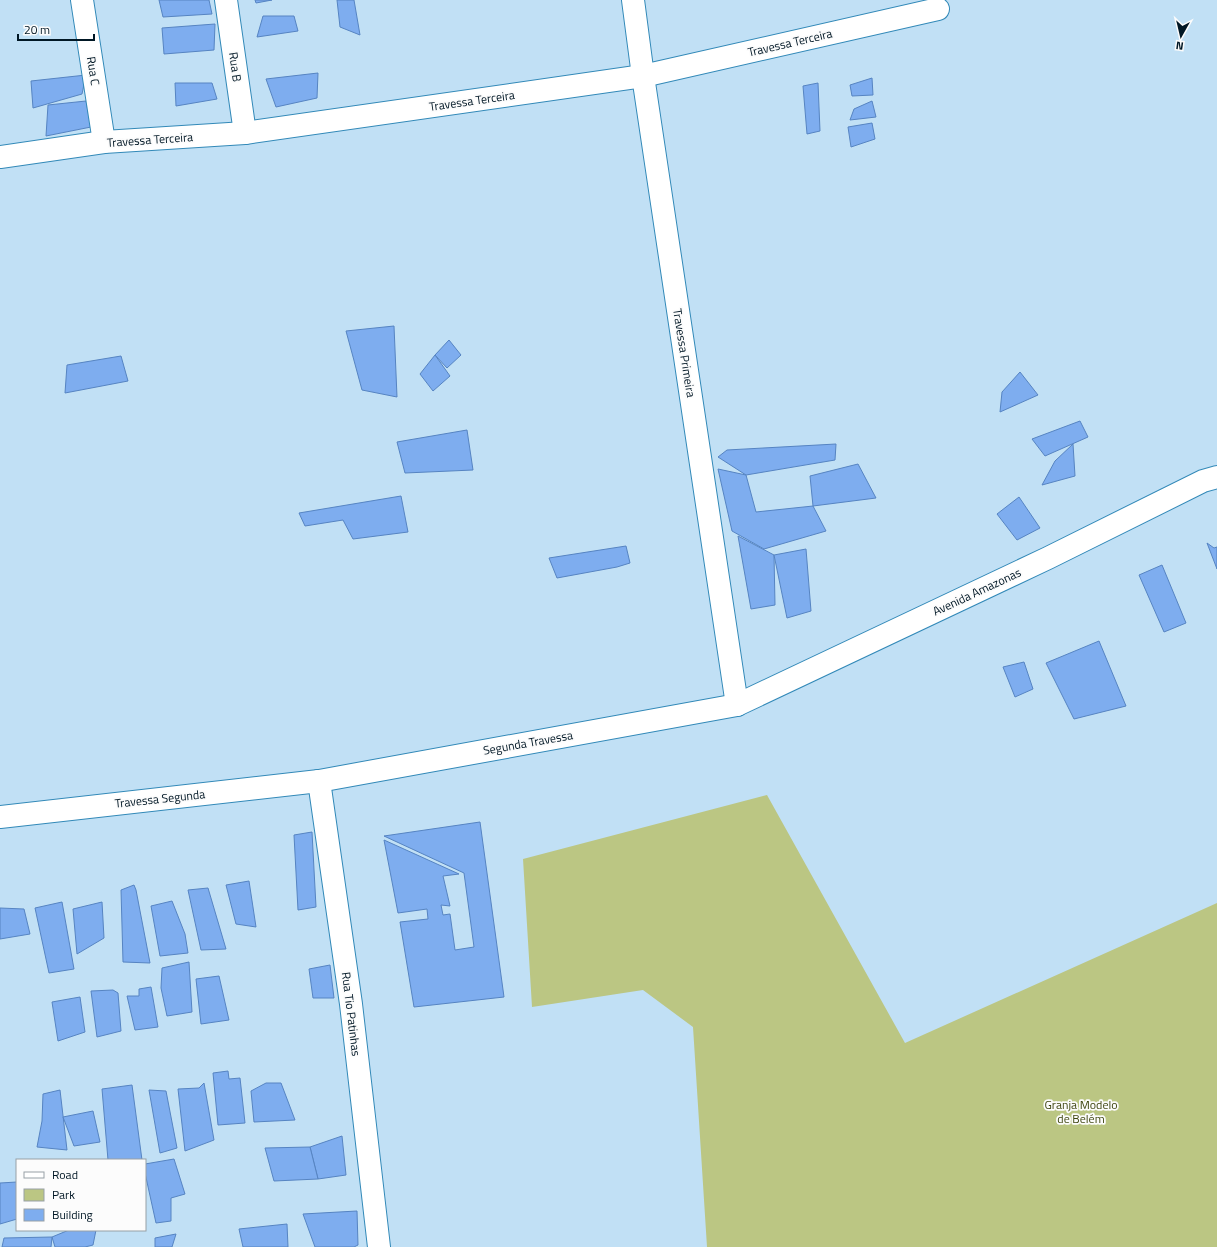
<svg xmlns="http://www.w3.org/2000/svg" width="1217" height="1247" font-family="'Titillium Web',sans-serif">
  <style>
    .green { fill: #bbc683 }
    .building { fill: #7eadef; stroke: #5684c2 }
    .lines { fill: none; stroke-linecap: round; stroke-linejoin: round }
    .street-casing { stroke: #3289b8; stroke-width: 24 }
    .secondary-casing { stroke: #3289b8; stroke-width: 24 }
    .street { stroke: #fff; stroke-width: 22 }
    .secondary { stroke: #fff; stroke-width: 22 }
    .labels { text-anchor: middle; stroke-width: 3.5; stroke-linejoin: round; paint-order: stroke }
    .street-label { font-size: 12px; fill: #001725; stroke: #fcfcfc }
    .park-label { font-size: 12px; fill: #3d440e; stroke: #fcfcfc }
  </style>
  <rect width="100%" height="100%" fill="#c1e0f5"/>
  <path class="green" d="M767,795L905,1043L1217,903V1247H707L693,1027L643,990L532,1007L523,859Z"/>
  <g class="building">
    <path d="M159,0H209L212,14L163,17Z"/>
    <path d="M255,0H272L256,3Z"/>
    <path d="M337,0H354L360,35L340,27Z"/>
    <path d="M263,16H294L298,31L257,37Z"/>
    <path d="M215,24L214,50L164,54L162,28Z"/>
    <path d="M318,73L317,98L276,107L266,79Z"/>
    <path d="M86,75L82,94L33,108L31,81Z"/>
    <path d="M872,78L873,95L852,96L850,85Z"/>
    <path d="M175,83H212L217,99L176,106Z"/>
    <path d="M818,83L820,131L807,134L803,86Z"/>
    <path d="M86,101L91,127L46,136L48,105Z"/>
    <path d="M872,101L876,117L850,120L854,109Z"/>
    <path d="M872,123L875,139L851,147L848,127Z"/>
    <path d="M394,326L397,397L362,390L346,331Z"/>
    <path d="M449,340L461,355L447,368L435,355Z"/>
    <path d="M435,355L450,376L433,391L420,374Z"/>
    <path d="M121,356L128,381L65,393L67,365Z"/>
    <path d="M1020,372L1038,395L1000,412L1002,392Z"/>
    <path d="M1080,421L1088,437L1045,456L1032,439Z"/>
    <path d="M467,430L473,470L405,473L397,442Z"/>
    <path d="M836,444L835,460L746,475L718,457L727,450Z"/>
    <path d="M1073,444L1075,476L1042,485L1055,461Z"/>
    <path d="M858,464L876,498L813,506L810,476Z"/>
    <path d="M718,469L746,475L756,512L813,506L826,531L764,549L732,531Z"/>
    <path d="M401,496L408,532L353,539L343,520L305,526L299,513Z"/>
    <path d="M1019,497L1040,528L1017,540L997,514Z"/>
    <path d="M738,536L774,555L775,605L751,609Z"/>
    <path d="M1207,543L1214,548L1217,547V569Z"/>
    <path d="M626,546L630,563L617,567L557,578L549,558Z"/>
    <path d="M806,549L811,611L787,618L774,555Z"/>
    <path d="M1162,565L1186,623L1164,632L1139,575Z"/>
    <path d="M1099,641L1126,706L1074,719L1046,663Z"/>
    <path d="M1024,662L1033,689L1015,697L1003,667Z"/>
    <path d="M480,822L504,997L414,1007L400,922L428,919L427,909L398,913L384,840L459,874L443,876L450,906L441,905L443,915L450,914L455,950L474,947L464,873L384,836Z"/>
    <path d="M312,832L316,907L298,910L294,835Z"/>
    <path d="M249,881L256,927L236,924L226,885Z"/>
    <path d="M134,885L136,890L150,963L123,962L121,890Z"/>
    <path d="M208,888L226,949L201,950L188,890Z"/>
    <path d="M172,901L185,934L188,953L160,956L151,906Z"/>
    <path d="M62,902L74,969L49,973L35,908Z"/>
    <path d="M102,902L104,938L77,954L73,909Z"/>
    <path d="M0,908L24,909L30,934L0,939Z"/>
    <path d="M189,962L192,1012L167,1016L161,988L162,968Z"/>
    <path d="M330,965L334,998H313L309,969Z"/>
    <path d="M219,976L229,1020L201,1024L196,979Z"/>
    <path d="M151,987L158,1027L135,1030L127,996H139V989Z"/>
    <path d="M113,990L118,993L121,1031L97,1037L91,991Z"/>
    <path d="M80,997L85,1032L58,1041L52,1002Z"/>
    <path d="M228,1071L229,1079L240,1078L245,1123L218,1125L213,1073Z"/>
    <path d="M204,1083L214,1140L185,1151L178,1089L199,1088Z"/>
    <path d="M266,1083H281L295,1120L254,1122L251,1091Z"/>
    <path d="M132,1085L142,1160H108L102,1089Z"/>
    <path d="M60,1090L67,1150L37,1147L42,1121L43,1094Z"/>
    <path d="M149,1090L166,1091L177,1148L160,1153Z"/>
    <path d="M93,1111L100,1142L74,1146L63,1117Z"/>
    <path d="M342,1136L346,1175L318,1179L310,1147Z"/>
    <path d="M310,1147L318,1179L274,1181L265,1148Z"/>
    <path d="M174,1159L185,1194L171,1198V1221L156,1223L145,1173V1164Z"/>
    <path d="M17,1182V1219L0,1224V1183Z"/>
    <path d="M357,1211L358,1245L354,1247H315L303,1214Z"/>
    <path d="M287,1224L288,1247H243L239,1229Z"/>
    <path d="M69,1230H96L93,1245L85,1247H55L52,1237Z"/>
    <path d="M176,1234L172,1247H155V1238Z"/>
    <path d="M52,1237L51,1247H2L4,1238Z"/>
  </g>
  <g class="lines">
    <g class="street-casing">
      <g id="street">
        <path d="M82,0L104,142"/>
        <path d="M226,0L245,133"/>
        <path d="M633,0L643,76L737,705"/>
        <path d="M0,157L104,142L245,133L643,76L938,9"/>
        <path d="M319,781L351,1004L379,1247"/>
      </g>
    </g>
    <g class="secondary-casing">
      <path id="secondary" d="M0,817L319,781L737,705L1048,558L1203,481L1217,477"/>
    </g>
    <use href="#street" class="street"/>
    <use href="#secondary" class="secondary"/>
  </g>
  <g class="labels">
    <g class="street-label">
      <text transform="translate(790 43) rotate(-13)" y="4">Travessa Terceira</text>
      <text transform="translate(235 67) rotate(82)" y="4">Rua B</text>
      <text transform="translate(93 71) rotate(81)" y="4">Rua C</text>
      <text transform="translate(472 101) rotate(-8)" y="4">Travessa Terceira</text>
      <text transform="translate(150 140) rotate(-4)" y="4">Travessa Terceira</text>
      <text transform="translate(684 353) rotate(81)" y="4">Travessa Primeira</text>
      <text transform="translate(977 592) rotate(-25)" y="4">Avenida Amazonas</text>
      <text transform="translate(528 743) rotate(-10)" y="4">Segunda Travessa</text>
      <text transform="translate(160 799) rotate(-6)" y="4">Travessa Segunda</text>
      <text transform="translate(351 1014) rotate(83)" y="4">Rua Tio Patinhas</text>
    </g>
    <g class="park-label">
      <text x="1081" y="1109">Granja Modelo<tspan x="1081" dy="14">de Belém</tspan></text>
    </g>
  </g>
  <rect x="16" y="1159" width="130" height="72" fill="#fcfcfc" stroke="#97a0a6"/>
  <rect x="24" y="1172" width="20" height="6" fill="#ffffff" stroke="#97a0a6"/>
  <text x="52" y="1179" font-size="12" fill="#001725">Road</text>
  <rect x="24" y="1189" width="20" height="12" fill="#bbc683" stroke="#97a0a6"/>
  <text x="52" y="1199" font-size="12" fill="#001725">Park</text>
  <rect x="24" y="1209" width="20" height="12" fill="#7eadef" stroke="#97a0a6"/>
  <text x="52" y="1219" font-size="12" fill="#001725">Building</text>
  <g transform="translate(1181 36) rotate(188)" stroke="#fcfcfc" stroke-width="3" paint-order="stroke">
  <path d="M0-3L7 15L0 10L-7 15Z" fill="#001725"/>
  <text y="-6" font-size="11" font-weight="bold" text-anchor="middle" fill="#001725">N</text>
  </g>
  <path d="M18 34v6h76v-6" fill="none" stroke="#001725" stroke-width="2"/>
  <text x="24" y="34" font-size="12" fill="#001725" stroke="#fcfcfc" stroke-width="3" paint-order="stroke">20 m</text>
</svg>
